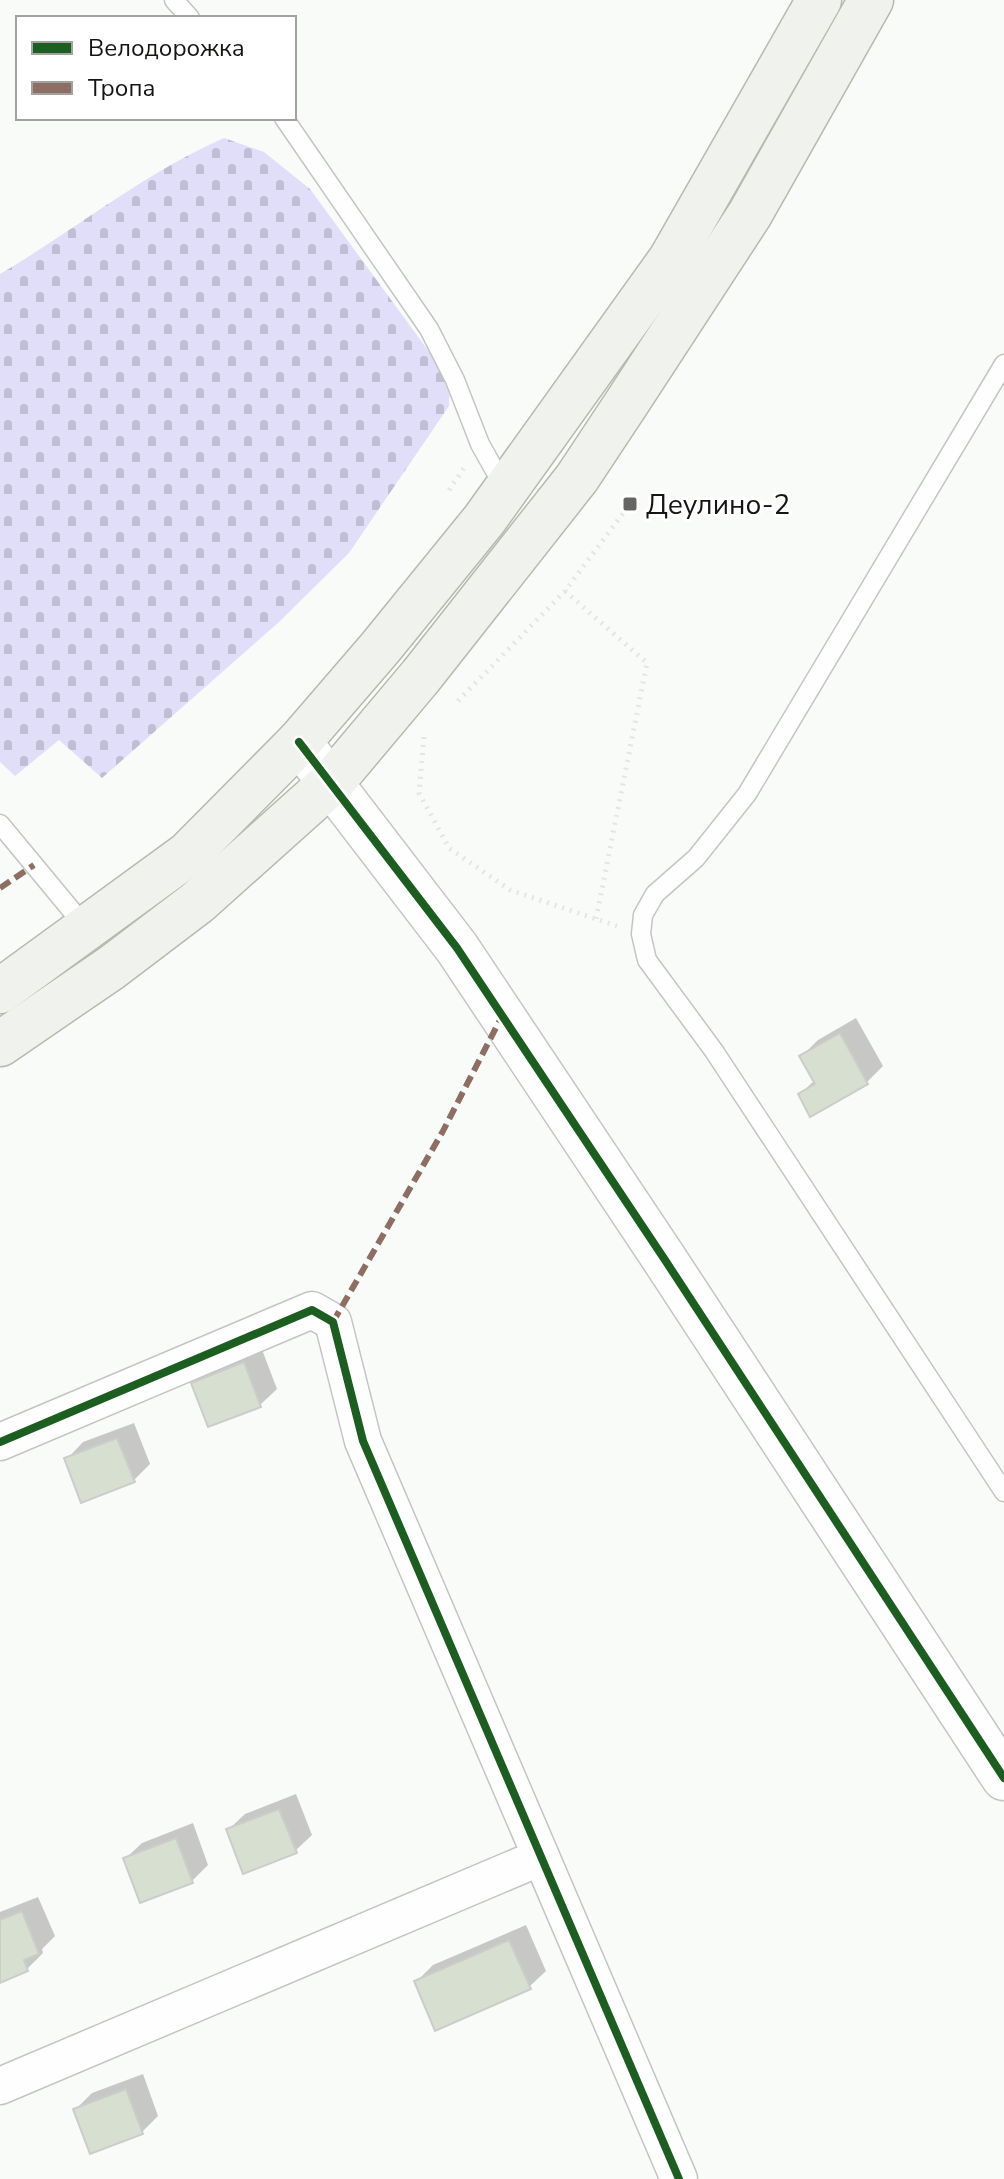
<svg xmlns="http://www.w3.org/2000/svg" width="1004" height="2179" font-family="'Nunito Sans',sans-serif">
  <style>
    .cemetery { fill: url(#cemetery-stones) }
    .shadow { fill: #0003 }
    .building { fill: #d6dfd0; stroke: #cbcdcb; stroke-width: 2 }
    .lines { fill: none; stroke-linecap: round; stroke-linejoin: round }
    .service-casing { stroke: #c3c5c3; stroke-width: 21 }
    .minor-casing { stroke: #c3c5c3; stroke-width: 39 }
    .tertiary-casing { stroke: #c3c5c3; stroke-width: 47 }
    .primary-casing { stroke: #b4baaf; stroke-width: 47 }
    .path { stroke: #e5e6e4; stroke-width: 5; stroke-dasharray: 2 6; stroke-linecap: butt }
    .service { stroke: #fefefe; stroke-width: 18 }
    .minor { stroke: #fefefe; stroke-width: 36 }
    .tertiary { stroke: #fefefe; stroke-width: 44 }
    .primary { stroke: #eff2ed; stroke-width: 44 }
    .quiet { stroke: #8d6e63; stroke-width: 6; stroke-dasharray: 12 6; stroke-linecap: butt }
    .cycleway-casing { stroke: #fff; stroke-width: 13 }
    .cycleway { stroke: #1b5e20; stroke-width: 8 }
    .poi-dot { fill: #656664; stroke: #fff; stroke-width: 3 }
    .labels { text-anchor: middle; stroke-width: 6; stroke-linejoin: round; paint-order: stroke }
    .poi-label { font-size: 28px; fill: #151614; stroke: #fff; text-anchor: start }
  </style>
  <defs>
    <pattern id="cemetery-stones" width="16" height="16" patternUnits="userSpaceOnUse" patternTransform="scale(2)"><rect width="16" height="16" fill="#e1defa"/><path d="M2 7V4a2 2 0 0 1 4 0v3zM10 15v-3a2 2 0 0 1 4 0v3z" fill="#c0bed5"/></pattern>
  </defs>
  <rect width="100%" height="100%" fill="#f9fbf8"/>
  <path class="cemetery" d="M224,138L264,152L310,189L438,364L450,382L449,406L349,553L279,622L102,778L59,740L15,776L0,762V274C75,230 144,173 224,138Z"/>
  <g class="shadow">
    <path d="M856,1018L883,1066L867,1082L811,1114L800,1094L815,1080L802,1056L818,1040Z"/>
    <path d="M261,1347L277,1389L260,1405L209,1425L193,1383L209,1367Z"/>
    <path d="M134,1423L150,1464L133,1481L67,1459L83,1442Z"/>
    <path d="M296,1794L312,1835L295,1851L228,1830L245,1814Z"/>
    <path d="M193,1823L208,1865L192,1881L125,1859L142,1843Z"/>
    <path d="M38,1897L55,1936L42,1949L43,1953L27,1969L0,1981V1912Z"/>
    <path d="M526,1925L546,1971L529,1987L416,1982L433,1965Z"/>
    <path d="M143,2074L158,2116L142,2132L75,2110L92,2093Z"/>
  </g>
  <g class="building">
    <path d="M840,1033L868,1084L810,1117L798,1094L815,1084L799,1056Z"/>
    <path d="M244,1362L261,1407L208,1427L191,1383Z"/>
    <path d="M117,1438L135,1482L81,1503L64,1458Z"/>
    <path d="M279,1809L297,1853L243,1874L226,1829Z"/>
    <path d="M176,1838L193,1883L140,1903L123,1858Z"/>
    <path d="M22,1911L39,1954L24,1960L28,1971L0,1983V1920Z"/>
    <path d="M509,1940L531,1989L435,2031L414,1981Z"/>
    <path d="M126,2089L143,2134L90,2154L73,2109Z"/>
  </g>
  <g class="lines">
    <g class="service-casing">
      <g id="service">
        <path d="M174,0L190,18"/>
        <path d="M284,118L429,329L455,380L480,444L504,487"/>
        <path d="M1004,364L747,794L696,858L655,894L643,915L641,934L647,960L714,1051L1004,1492"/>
        <path d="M0,824L87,929"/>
      </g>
    </g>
    <g class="minor-casing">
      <g id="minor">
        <path d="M0,1442L312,1310L333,1322L363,1441L679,2179"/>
        <path d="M0,2086L541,1857"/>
      </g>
    </g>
    <g class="tertiary-casing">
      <path id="tertiary" d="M299,742L457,948L665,1260L1004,1778"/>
    </g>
    <g class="primary-casing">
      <g id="primary">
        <path d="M0,991L188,854L299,742L380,648L484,520L671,259L819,0"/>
        <path d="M0,1044L111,968L198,902L332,782L421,676L577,478L626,404L750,214L871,0"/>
      </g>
    </g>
    <g class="path">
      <path d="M449,490L464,468"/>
      <path d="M565,591L647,663L596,919"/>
      <path d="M458,701L565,591L630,504"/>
      <path d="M424,737L419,793L449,848L510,890L617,926"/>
    </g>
    <use href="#service" class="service"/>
    <use href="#minor" class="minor"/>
    <use href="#tertiary" class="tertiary"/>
    <use href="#primary" class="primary"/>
    <g class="quiet">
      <path d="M0,888L34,865"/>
      <path d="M333,1322L443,1131L502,1016"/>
    </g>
    <g class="cycleway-casing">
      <g id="cycleway">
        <path d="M299,742L457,948L665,1260L1004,1778"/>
        <path d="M0,1442L312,1310L333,1322L363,1441L679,2179"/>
      </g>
    </g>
    <use href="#cycleway" class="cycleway"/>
  </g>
  <rect class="poi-dot" x="622" y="496" width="16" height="16" rx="4"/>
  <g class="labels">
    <g class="poi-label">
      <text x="646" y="514">Деулино-2</text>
    </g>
  </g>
  <rect x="16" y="16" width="280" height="104" fill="#ffffff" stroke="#a1a2a1" stroke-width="2"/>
  <rect x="32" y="42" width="40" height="12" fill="#1b5e20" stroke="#a1a2a1" stroke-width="2"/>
  <text x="88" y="56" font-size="24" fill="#151614">Велодорожка</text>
  <rect x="32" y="82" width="40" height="12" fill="#8d6e63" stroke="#a1a2a1" stroke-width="2"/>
  <text x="88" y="96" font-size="24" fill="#151614">Тропа</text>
</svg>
